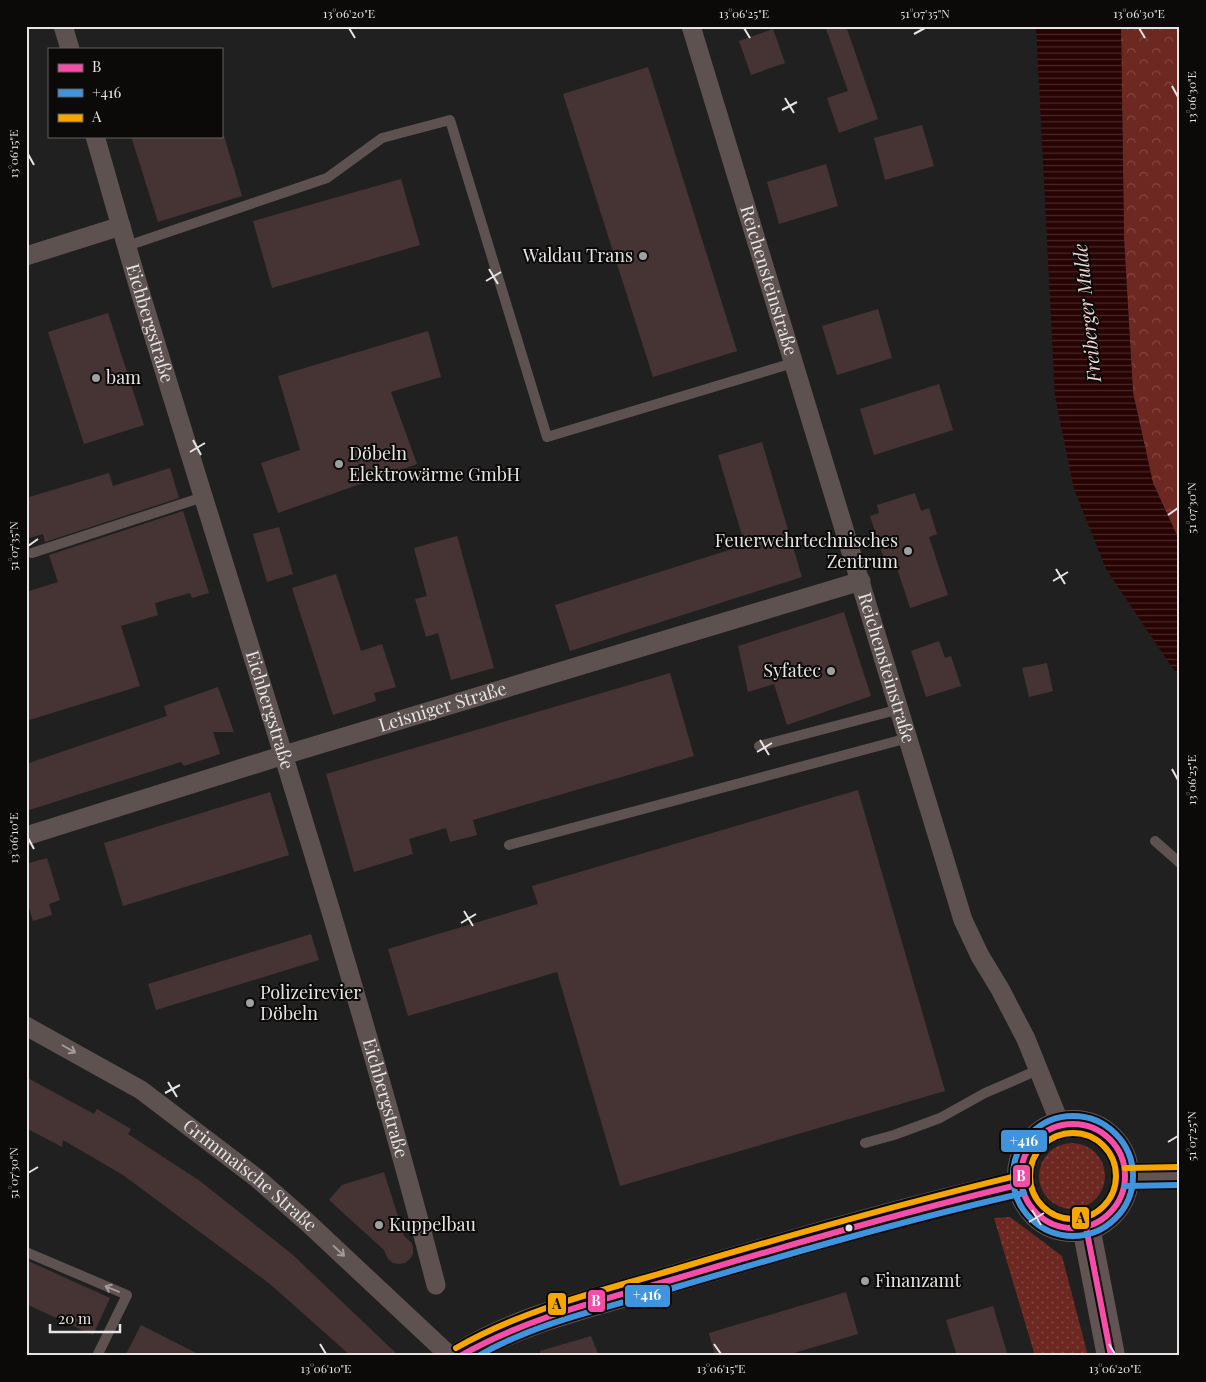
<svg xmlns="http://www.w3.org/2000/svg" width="1206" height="1382" font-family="'Playfair Display',serif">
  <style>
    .grass { fill: url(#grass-dots) }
    .forest { fill: url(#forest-crowns) }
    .water { fill: url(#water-rules) }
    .building { fill: #463434 }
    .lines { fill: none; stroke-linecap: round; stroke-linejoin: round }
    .lane { stroke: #5e5251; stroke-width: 10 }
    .street { stroke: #5e5251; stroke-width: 19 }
    .secondary { stroke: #625452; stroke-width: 28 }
    .bus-1-casing { stroke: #0b0a09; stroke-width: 10 }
    .bus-2-casing { stroke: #0b0a09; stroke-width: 10 }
    .bus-3-casing { stroke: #0b0a09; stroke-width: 10 }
    .bus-1 { stroke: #f54da8; stroke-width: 6 }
    .bus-2 { stroke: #4094de; stroke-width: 6 }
    .bus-3 { stroke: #f7a600; stroke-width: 6 }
    .oneway { stroke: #a29b9a }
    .ticks { fill: none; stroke: #e6e4e4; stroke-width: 2 }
    .poi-dot { fill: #a19f9f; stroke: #0b0a09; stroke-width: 2 }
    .bus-dot { fill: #e6e4e4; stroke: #0b0a09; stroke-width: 2 }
    .labels { text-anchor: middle; stroke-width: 4; stroke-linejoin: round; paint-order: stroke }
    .poi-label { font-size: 18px; fill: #e6e4e4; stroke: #0b0a09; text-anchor: start }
    .street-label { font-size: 18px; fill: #e6e4e4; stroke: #0b0a09 }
    .water-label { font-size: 19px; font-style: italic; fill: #f4d8d4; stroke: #0b0a09 }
    .line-badge { stroke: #0b0a09; stroke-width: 2 }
    .badge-label { font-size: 14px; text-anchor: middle; font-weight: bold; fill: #fff }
    .pale-badge-label { font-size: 14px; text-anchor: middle; font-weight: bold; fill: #111 }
    .neatline { fill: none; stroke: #e6e4e4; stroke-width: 2 }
    .ticks-label { font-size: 12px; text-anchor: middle; fill: #e6e4e4 }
  </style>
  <defs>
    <pattern id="grass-dots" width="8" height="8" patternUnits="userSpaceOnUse" patternTransform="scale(1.25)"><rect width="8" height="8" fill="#6d2822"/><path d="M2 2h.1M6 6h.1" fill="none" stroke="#824742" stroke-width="1.8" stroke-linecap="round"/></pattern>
    <pattern id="forest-crowns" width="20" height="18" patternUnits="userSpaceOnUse" patternTransform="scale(1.25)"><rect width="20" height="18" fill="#6d2822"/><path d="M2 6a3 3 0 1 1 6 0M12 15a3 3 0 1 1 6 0" fill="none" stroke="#824742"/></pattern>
    <pattern id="water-rules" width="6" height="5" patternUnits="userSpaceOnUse" patternTransform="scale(1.25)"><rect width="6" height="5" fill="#280303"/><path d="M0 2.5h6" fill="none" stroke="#472828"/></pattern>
  </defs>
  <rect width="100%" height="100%" fill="#212020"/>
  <g class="grass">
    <circle cx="1072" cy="1176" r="33"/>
    <path d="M1010,1217L1062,1256L1088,1356H1035L994,1218Z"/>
  </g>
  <path class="forest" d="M1121,26H1180V542L1153,483L1133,393L1124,239Z"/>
  <path class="water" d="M1036,26H1121L1124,239L1133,393L1153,483L1180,542V677L1171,666L1106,569L1074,489L1055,397Z"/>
  <g class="building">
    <path d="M825,26H846L878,119L839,133L827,98L848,91Z"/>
    <path d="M773,29L785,63L751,75L739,41Z"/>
    <path d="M648,67L737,351L653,377L563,94Z"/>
    <path d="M922,125L934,166L885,180L874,138Z"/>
    <path d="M131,136H224L242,196L158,222Z"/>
    <path d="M826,164L838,206L779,224L767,182Z"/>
    <path d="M401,179L420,245L272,288L253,221Z"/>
    <path d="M878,309L892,358L837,375L822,326Z"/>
    <path d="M108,313L144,425L84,444L48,332Z"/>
    <path d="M428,331L441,377L391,392L417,464L278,513L261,463L300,450L278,376Z"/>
    <path d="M939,384L953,430L874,455L860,409Z"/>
    <path d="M762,442L802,577L570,651L555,605L745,545L718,455Z"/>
    <path d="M170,468L179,498L45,542L43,534L26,539V498L109,473L113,486Z"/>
    <path d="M915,493L921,511L929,508L937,534L929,537L948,595L910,608L896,565L887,568L870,516L879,513L877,505Z"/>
    <path d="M183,511L209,593L192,598L190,593L155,603L158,615L121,626L140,686L26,721V592L58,582L49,555Z"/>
    <path d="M279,527L293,574L267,582L253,534Z"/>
    <path d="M457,536L494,668L451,680L438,633L426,637L415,599L427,596L414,548Z"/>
    <path d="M336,574L361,651L382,644L396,687L374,693L376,701L333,715L292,588Z"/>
    <path d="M844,612L871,696L787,725L774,684L748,692L738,646Z"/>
    <path d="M939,641L945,658L951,656L961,686L926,697L911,651Z"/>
    <path d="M1047,663L1053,691L1029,697L1022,668Z"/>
    <path d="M670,673L694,756L473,820L477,835L450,842L446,828L409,839L413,854L354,872L326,774Z"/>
    <path d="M218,687L234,732H213L220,754L184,766L181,762L26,811V764L167,716L164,706Z"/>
    <path d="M858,790L945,1091L620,1186L557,972L408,1016L388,949L538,904L532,886Z"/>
    <path d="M270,792L289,855L123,906L104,843Z"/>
    <path d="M47,858L60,900L49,904L52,915L33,921L26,899V864Z"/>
    <path d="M311,934L319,960L156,1010L148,984Z"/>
    <path d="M26,1077L94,1114L97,1109L131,1129L128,1134L200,1181L293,1255L399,1356H351L270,1284L123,1175L63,1140L62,1147L26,1128Z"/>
    <path d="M384,1172L404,1236L411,1242L413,1247V1254L410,1259L405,1263L399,1264L393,1263L388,1259L384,1250L329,1200L342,1185Z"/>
    <path d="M26,1260L110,1298L93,1335L26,1304Z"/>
    <path d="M846,1292L858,1334L784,1356H715L709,1333Z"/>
    <path d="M993,1306L1008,1356H957L946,1320Z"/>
    <path d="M141,1325L202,1356H125Z"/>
    <path d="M591,1336L599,1356H541L540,1351Z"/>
  </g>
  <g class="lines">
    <g class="lane">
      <path d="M127,246L327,178L382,138L450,120L547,437L793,363"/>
      <path d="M32,553L203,497"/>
      <path d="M759,746L900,709"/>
      <path d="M1155,841L1180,863"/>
      <path d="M509,845L908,738"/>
      <path d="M865,1143L894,1135L940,1118L985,1093L1038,1070"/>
      <path d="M26,1252L127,1295L97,1356"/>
    </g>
    <g class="street">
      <path d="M63,26L70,49"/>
      <path id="s1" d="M691,26L963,920L980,956L1000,989L1026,1039L1061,1126"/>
      <path id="s2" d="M95,136C113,198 130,260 149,321C247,642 352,961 436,1285"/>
      <path d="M26,256L121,226"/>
      <path id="s3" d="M26,836L284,755L861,581"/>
      <path id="s4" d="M26,1026L141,1090L258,1179L307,1222L450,1356"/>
    </g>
    <g class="secondary">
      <circle cx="1073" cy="1176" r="52"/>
      <path d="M1125,1177L1180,1176"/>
      <path d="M1086,1227L1111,1356"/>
      <path d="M460,1356C519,1319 590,1304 656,1284C777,1248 898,1212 1022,1184"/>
    </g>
    <g class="bus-1-casing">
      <g id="bus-1">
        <circle cx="1073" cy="1176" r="52"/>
        <path d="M1086,1227L1111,1356"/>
        <path d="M460,1356C528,1317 603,1300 678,1278C792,1244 906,1211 1022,1184"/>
      </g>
    </g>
    <g class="bus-2-casing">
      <g id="bus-2">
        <circle cx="1073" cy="1176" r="60"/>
        <path d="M1125,1186L1180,1185"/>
        <path d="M478,1356C537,1322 606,1308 670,1289C788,1254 905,1220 1024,1193"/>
      </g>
    </g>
    <g class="bus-3-casing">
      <g id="bus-3">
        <circle cx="1073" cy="1176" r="43"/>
        <path d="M1125,1168L1180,1167"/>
        <path d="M456,1348C524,1309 601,1291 676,1269C790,1235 904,1203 1020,1175"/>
      </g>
    </g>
    <use href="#bus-1" class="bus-1"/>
    <use href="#bus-2" class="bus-2"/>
    <use href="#bus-3" class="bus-3"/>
  </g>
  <defs><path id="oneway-shaft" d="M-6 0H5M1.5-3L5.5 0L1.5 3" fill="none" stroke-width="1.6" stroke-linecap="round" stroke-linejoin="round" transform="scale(1.25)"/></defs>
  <g class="oneway">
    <use href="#oneway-shaft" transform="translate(69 1049) rotate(30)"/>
    <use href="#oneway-shaft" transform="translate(339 1251) rotate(43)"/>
    <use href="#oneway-shaft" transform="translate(112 1289) rotate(-157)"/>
  </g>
  <path class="ticks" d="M349,28L355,38M744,28L750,38M1139,28L1145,38M914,34L925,28M1172,86L1178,97M785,98L794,113M782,110L797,102M28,154L34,165M489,269L498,284M486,281L501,272M193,440L201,455M190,452L205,443M1168,515L1178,508M28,546L38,539M1056,569L1065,584M1053,581L1068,572M760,740L769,755M757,752L772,743M1172,769L1178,780M28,838L34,849M464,911L473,926M461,923L476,914M168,1082L177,1097M165,1093L180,1085M1168,1142L1178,1136M28,1173L38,1167M1032,1210L1041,1225M1029,1222L1044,1213M320,1344L326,1354M714,1344L721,1354M1109,1344L1115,1354"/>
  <g class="poi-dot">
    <circle cx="643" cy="256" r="5"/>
    <circle cx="96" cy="378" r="5"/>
    <circle cx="339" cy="464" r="5"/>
    <circle cx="908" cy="551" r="5"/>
    <circle cx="831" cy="671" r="5"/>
    <circle cx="250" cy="1003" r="5"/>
    <circle cx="379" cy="1225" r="5"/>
    <circle cx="865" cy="1281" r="5"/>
  </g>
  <circle class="bus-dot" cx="849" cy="1228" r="4.5"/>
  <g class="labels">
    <g class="poi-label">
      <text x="633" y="262" text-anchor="end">Waldau Trans</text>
      <text x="106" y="384">bam</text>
      <text x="349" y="460">Döbeln<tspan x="349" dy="21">Elektrowärme GmbH</tspan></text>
      <text x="898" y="547" text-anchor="end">Feuerwehrtechnisches<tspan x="898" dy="21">Zentrum</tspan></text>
      <text x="821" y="677" text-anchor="end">Syfatec</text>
      <text x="260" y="999">Polizeirevier<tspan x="260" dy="21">Döbeln</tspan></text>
      <text x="389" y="1231">Kuppelbau</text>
      <text x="875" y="1287">Finanzamt</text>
    </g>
    <g class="street-label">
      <text dy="6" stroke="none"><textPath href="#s1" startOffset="266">Reichensteinstraße</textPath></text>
      <text dy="6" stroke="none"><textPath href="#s2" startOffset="195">Eichbergstraße</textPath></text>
      <text dy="6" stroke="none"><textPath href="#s1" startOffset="671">Reichensteinstraße</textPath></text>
      <text dy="6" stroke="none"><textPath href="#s3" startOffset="436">Leisniger Straße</textPath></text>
      <text dy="6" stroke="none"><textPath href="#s2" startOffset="600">Eichbergstraße</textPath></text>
      <text dy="6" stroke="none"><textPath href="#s2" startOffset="1005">Eichbergstraße</textPath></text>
      <text dy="6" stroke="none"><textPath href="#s4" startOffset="270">Grimmaische Straße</textPath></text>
    </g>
    <g class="water-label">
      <text transform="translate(1087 313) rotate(-96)" y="7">Freiberger Mulde</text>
    </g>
  </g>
  <g class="line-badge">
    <rect x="1000" y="1129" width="48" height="24" rx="5" fill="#4094de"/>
    <rect x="1012" y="1164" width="19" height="24" rx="5" fill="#f54da8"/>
    <rect x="1071" y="1206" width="19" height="24" rx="5" fill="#f7a600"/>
    <rect x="624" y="1284" width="47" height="24" rx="5" fill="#4094de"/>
    <rect x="587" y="1289" width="19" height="24" rx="5" fill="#f54da8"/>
    <rect x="547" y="1292" width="20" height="24" rx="5" fill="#f7a600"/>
  </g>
  <g class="badge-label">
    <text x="1024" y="1146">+416</text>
    <text x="1021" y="1181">B</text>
    <text x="647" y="1300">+416</text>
    <text x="596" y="1306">B</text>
  </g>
  <g class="pale-badge-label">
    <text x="1081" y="1223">A</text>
    <text x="557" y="1309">A</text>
  </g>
  <rect width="1206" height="1382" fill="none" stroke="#0b0a09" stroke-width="55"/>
  <rect x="48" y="48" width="175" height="90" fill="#0b0a09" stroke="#636161"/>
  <rect x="58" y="64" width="25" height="8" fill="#f54da8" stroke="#636161"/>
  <text x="92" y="72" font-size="15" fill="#e6e4e4">B</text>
  <rect x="58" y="89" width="25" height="8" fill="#4094de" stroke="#636161"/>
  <text x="92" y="98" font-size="15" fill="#e6e4e4">+416</text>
  <rect x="58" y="114" width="25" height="8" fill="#f7a600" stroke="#636161"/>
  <text x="92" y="122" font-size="15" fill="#e6e4e4">A</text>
  <path d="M50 1324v8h70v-8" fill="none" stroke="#e6e4e4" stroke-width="2.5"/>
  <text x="58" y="1324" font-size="15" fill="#e6e4e4" stroke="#0b0a09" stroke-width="4" paint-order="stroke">20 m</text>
  <rect x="28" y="28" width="1150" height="1326" class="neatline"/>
  <g class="ticks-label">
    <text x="349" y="18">13°06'20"E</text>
    <text x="744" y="18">13°06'25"E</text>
    <text x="925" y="18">51°07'35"N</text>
    <text x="1139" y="18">13°06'30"E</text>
    <text transform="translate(1192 97) rotate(-90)" y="4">13°06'30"E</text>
    <text transform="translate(14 154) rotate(-90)" y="4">13°06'15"E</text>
    <text transform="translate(1192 508) rotate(-90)" y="4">51°07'30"N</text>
    <text transform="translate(14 546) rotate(-90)" y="4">51°07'35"N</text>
    <text transform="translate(1192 780) rotate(-90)" y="4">13°06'25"E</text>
    <text transform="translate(14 838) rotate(-90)" y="4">13°06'10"E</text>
    <text transform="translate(1192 1136) rotate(-90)" y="4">51°07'25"N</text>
    <text transform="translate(14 1173) rotate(-90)" y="4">51°07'30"N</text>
    <text x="326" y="1373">13°06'10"E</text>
    <text x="721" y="1373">13°06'15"E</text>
    <text x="1115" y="1373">13°06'20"E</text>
  </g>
</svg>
